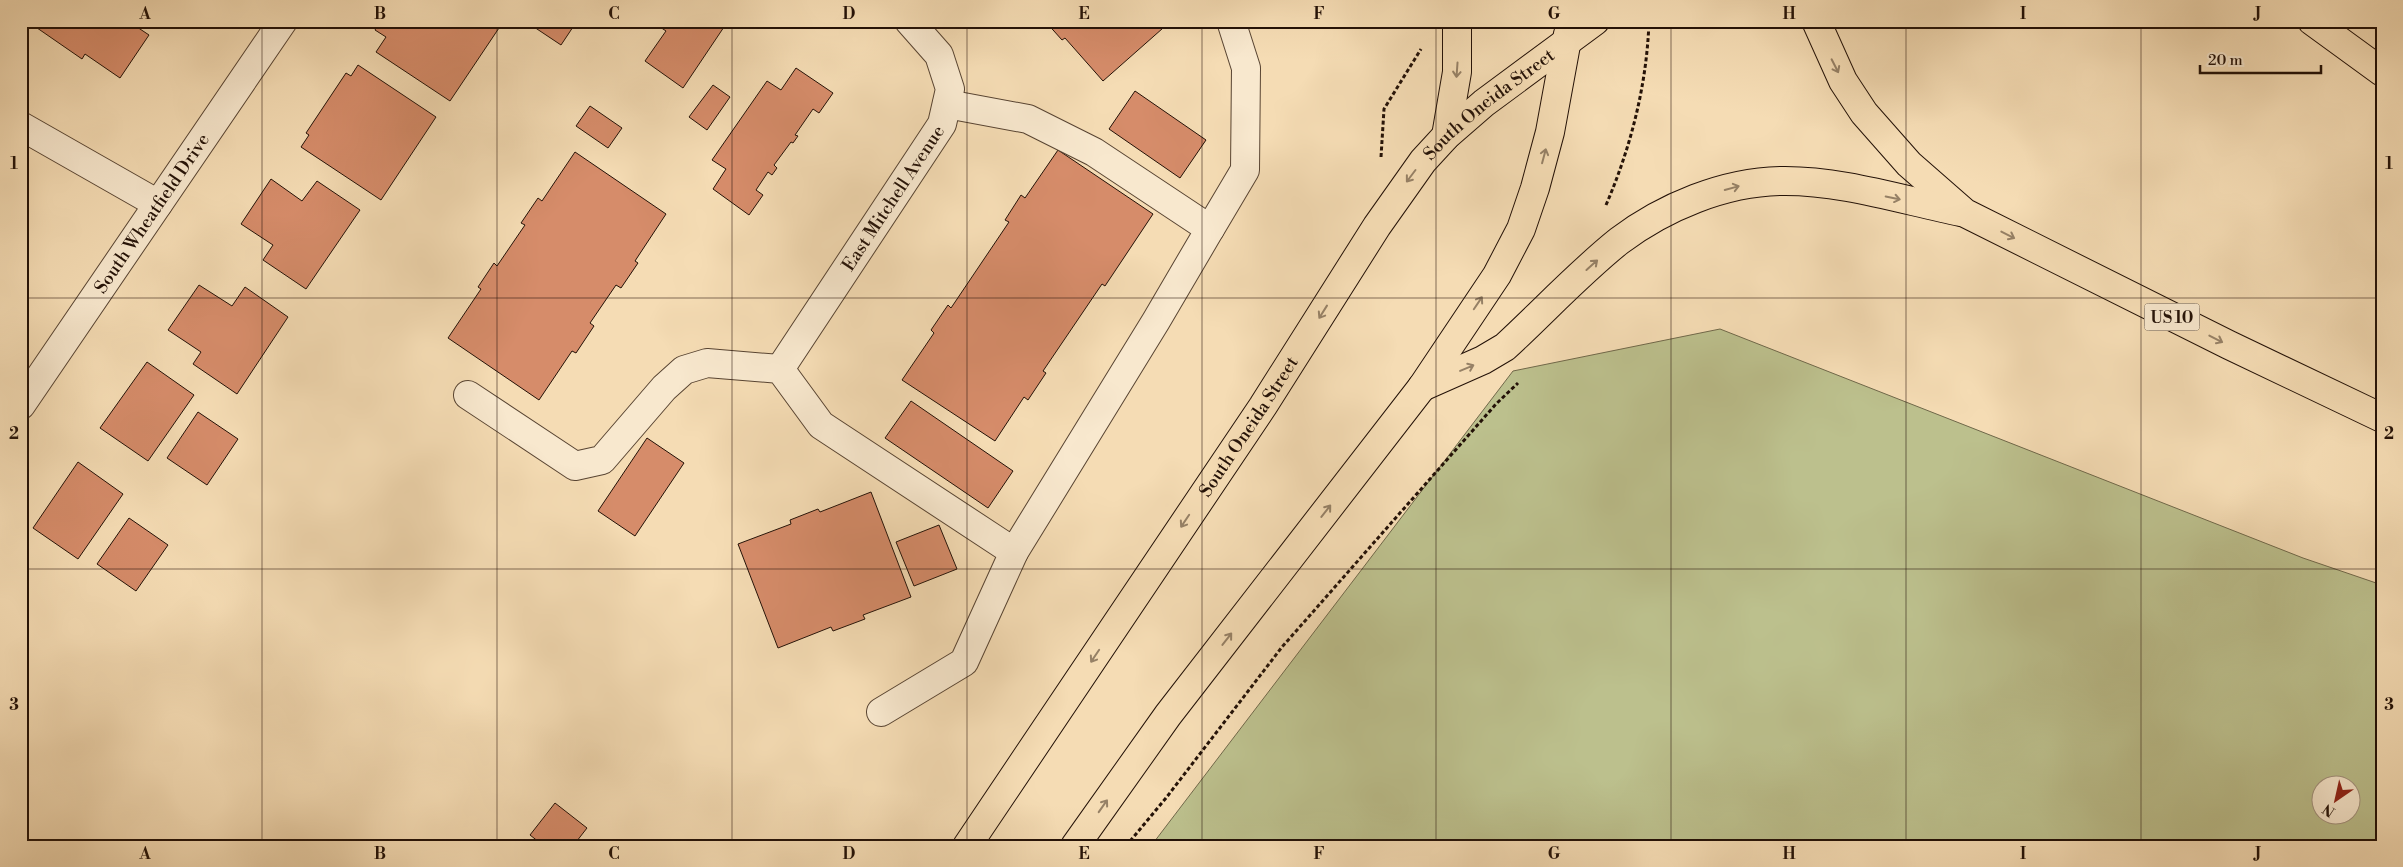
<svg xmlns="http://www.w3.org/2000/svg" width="2403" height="867" font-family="'Libre Bodoni',serif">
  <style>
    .green { fill: #bcc08d; stroke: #70684a; fill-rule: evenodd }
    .building { fill: #d68c6a; stroke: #231107 }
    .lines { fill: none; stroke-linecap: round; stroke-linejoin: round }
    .minor-casing { stroke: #584432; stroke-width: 30 }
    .major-casing { stroke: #231107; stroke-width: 30 }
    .highway-casing { stroke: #231107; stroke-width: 30 }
    .path { stroke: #231107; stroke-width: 3; stroke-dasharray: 4 2.5; stroke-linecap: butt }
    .minor { stroke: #f8e8ce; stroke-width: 28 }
    .major { stroke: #f5dcb4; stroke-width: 28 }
    .highway { stroke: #f5dcb4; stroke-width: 28 }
    .oneway { stroke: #968166 }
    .grid { fill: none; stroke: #231107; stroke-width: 1; stroke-opacity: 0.55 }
    .labels { text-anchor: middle; stroke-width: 4; stroke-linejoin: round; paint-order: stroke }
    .shield { fill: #f8e8ce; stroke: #635243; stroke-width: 1 }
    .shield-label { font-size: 16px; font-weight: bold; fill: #231107 }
    .street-label { font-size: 18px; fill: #231107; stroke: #f8e8ce }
    .neatline { fill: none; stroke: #231107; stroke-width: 2 }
    .grid-label { font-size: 16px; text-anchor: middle; font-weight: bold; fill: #231107 }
  </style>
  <rect width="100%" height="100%" fill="#f5dcb4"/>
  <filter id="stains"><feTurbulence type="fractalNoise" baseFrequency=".004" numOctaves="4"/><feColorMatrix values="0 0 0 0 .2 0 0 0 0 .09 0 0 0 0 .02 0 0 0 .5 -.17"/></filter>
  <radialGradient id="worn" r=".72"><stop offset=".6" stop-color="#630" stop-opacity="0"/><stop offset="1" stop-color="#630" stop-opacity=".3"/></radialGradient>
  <path class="green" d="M1720,329L2303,558L2382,585V846H1151L1513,371ZM2320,784H2350V814H2320Z"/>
  <g class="building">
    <path d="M27,21H128L149,35L120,78L85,54L82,59Z"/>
    <path d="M380,21H501L503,22L450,101L376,52L386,37L375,30Z"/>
    <path d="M525,21H577L561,45Z"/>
    <path d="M651,21H728L683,88L645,61L666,31Z"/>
    <path d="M1045,21H1171L1103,81L1065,38L1062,40Z"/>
    <path d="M358,65L436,117L381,200L301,147L309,135L306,133L346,73L351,76Z"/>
    <path d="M796,68L833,93L819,113L813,109L795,135L798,136L793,143L791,142L774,165L777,168L772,175L768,172L756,190L763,195L749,215L713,189L726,169L712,160L767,81L781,90Z"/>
    <path d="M713,85L730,97L707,130L689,117Z"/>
    <path d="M1135,91L1206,140L1180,178L1109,129Z"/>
    <path d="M590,106L622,128L608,148L576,126Z"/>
    <path d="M1058,150L1153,214L1105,286L1102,284L1043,371L1046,373L1028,400L1024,397L995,441L902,380L934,333L931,330L948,305L951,308L1009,222L1005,220L1021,195L1025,198Z"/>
    <path d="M575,152L666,214L635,261L638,263L621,288L616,285L590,323L594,326L576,353L572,351L539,400L448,338L481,289L478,287L494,263L497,266L525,225L521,223L538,198L542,201Z"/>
    <path d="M271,179L302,201L317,181L360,210L306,289L263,260L273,245L241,224Z"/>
    <path d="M199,285L232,306L245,287L288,317L237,394L193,364L201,352L168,330Z"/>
    <path d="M147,362L194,395L148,461L100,428Z"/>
    <path d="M911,401L1013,471L988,508L885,438Z"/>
    <path d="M198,412L238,439L207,485L167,458Z"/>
    <path d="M647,438L684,463L635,536L598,511Z"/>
    <path d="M78,462L123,494L78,559L33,528Z"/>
    <path d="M871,492L911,597L863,615L865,619L833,631L831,627L778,648L738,544L791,524L790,520L818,509L820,512Z"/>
    <path d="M129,518L168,545L136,591L97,564Z"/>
    <path d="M939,525L957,569L914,586L896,542Z"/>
    <path d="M555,803L587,828L573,846H544L530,835Z"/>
  </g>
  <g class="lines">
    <g class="minor-casing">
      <g id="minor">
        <path d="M947,104L1028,119L1094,152L1210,229L1245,170L1246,68L1231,21"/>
        <path d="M21,126L158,204"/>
        <path id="s1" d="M780,369L942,124L950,89L939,55L909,21"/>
        <path d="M468,395L575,466L602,460L664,388L684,370L707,363L780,369L821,425L1014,552L1156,321L1210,229"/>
        <path id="s2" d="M21,405L283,21"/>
        <path d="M881,712L964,662L1014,552"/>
      </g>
    </g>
    <g class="major-casing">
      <g id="major">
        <path id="s3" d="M967,846L1263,406L1377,226L1423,161L1446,136L1484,103L1595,21"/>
        <path d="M1075,846L1168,715L1422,387L1497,275L1521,229L1535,188L1550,132L1568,34"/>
      </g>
    </g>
    <g class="highway-casing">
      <g id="highway">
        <path d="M1816,21L1843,81L1864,113L1909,164L1965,213L2229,345L2382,418"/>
        <path d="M2312,21L2382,72"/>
        <path d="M1446,136L1457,72V21"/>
        <path d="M1422,387L1483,360L1505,347C1543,312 1579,273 1619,241C1664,207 1724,182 1781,181C1841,180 1902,200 1961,212"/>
      </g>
    </g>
    <g class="path">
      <path d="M1381,157L1384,109L1421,49"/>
      <path d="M1606,205C1631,147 1647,84 1649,21"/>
      <path d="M1126,846L1166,798L1282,647L1496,404L1518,383"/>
    </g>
    <use href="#minor" class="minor"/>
    <use href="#major" class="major"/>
    <use href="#highway" class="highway"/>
  </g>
  <defs><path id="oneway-shaft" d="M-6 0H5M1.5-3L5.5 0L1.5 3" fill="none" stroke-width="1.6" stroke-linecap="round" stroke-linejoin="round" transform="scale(1.25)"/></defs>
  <g class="oneway">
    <use href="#oneway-shaft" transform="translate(1835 66) rotate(63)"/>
    <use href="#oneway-shaft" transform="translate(1457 70) rotate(94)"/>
    <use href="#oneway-shaft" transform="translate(1544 156) rotate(-75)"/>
    <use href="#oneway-shaft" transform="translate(1411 176) rotate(127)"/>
    <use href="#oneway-shaft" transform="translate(1732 188) rotate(-15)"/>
    <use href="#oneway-shaft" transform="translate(1893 198) rotate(12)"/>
    <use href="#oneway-shaft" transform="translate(2008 235) rotate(27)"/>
    <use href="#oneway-shaft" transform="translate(1592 265) rotate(-42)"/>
    <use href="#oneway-shaft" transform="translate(1478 303) rotate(-56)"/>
    <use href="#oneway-shaft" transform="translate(1323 312) rotate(122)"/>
    <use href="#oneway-shaft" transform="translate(2216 339) rotate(27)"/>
    <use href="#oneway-shaft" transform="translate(1467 368) rotate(-23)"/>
    <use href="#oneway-shaft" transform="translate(1326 511) rotate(-52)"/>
    <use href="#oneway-shaft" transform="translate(1185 521) rotate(124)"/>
    <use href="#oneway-shaft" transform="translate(1227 639) rotate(-52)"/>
    <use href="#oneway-shaft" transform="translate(1095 656) rotate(124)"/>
    <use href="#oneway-shaft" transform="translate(1103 806) rotate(-55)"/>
  </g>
  <path class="grid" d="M262,21V846M497,21V846M732,21V846M967,21V846M1202,21V846M1436,21V846M1671,21V846M1906,21V846M2141,21V846M21,298H2382M21,569H2382"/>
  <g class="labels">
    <rect class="shield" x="2144.5" y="303.5" width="55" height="27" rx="4"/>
    <g class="shield-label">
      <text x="2172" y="323">US 10</text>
    </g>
    <g class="street-label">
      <text dy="6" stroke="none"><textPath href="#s3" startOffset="910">South Oneida Street</textPath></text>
      <text dy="6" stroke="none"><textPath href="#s1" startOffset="205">East Mitchell Avenue</textPath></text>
      <text dy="6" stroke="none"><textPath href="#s2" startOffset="232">South Wheatfield Drive</textPath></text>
      <text dy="6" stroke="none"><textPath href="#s3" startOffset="505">South Oneida Street</textPath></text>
    </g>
  </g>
  <rect width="2403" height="867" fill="none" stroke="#f5dcb4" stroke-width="55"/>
  <g transform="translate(2336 800) rotate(214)"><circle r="24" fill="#f8e8ce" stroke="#a3927e"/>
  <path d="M0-4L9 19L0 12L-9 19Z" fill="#8f2418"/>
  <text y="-8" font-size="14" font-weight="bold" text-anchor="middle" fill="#231107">N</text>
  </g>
  <path d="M2200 65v8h121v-8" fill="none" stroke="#231107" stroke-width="2.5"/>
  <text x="2208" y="65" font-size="15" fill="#231107" stroke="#f8e8ce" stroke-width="4" paint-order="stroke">20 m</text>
  <rect x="28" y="28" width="2348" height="812" class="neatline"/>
  <g class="grid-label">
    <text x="145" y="19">A</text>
    <text x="380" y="19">B</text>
    <text x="614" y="19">C</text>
    <text x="849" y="19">D</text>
    <text x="1084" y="19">E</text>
    <text x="1319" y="19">F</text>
    <text x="1554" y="19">G</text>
    <text x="1789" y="19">H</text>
    <text x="2023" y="19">I</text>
    <text x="2258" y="19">J</text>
    <text x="14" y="169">1</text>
    <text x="2389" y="169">1</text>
    <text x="14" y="439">2</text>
    <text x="2389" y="439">2</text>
    <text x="14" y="710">3</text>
    <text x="2389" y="710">3</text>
    <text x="145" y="859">A</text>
    <text x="380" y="859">B</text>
    <text x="614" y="859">C</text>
    <text x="849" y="859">D</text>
    <text x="1084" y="859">E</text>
    <text x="1319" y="859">F</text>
    <text x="1554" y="859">G</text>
    <text x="1789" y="859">H</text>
    <text x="2023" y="859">I</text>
    <text x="2258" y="859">J</text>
  </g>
  <rect width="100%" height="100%" filter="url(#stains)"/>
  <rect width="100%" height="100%" fill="url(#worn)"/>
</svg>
